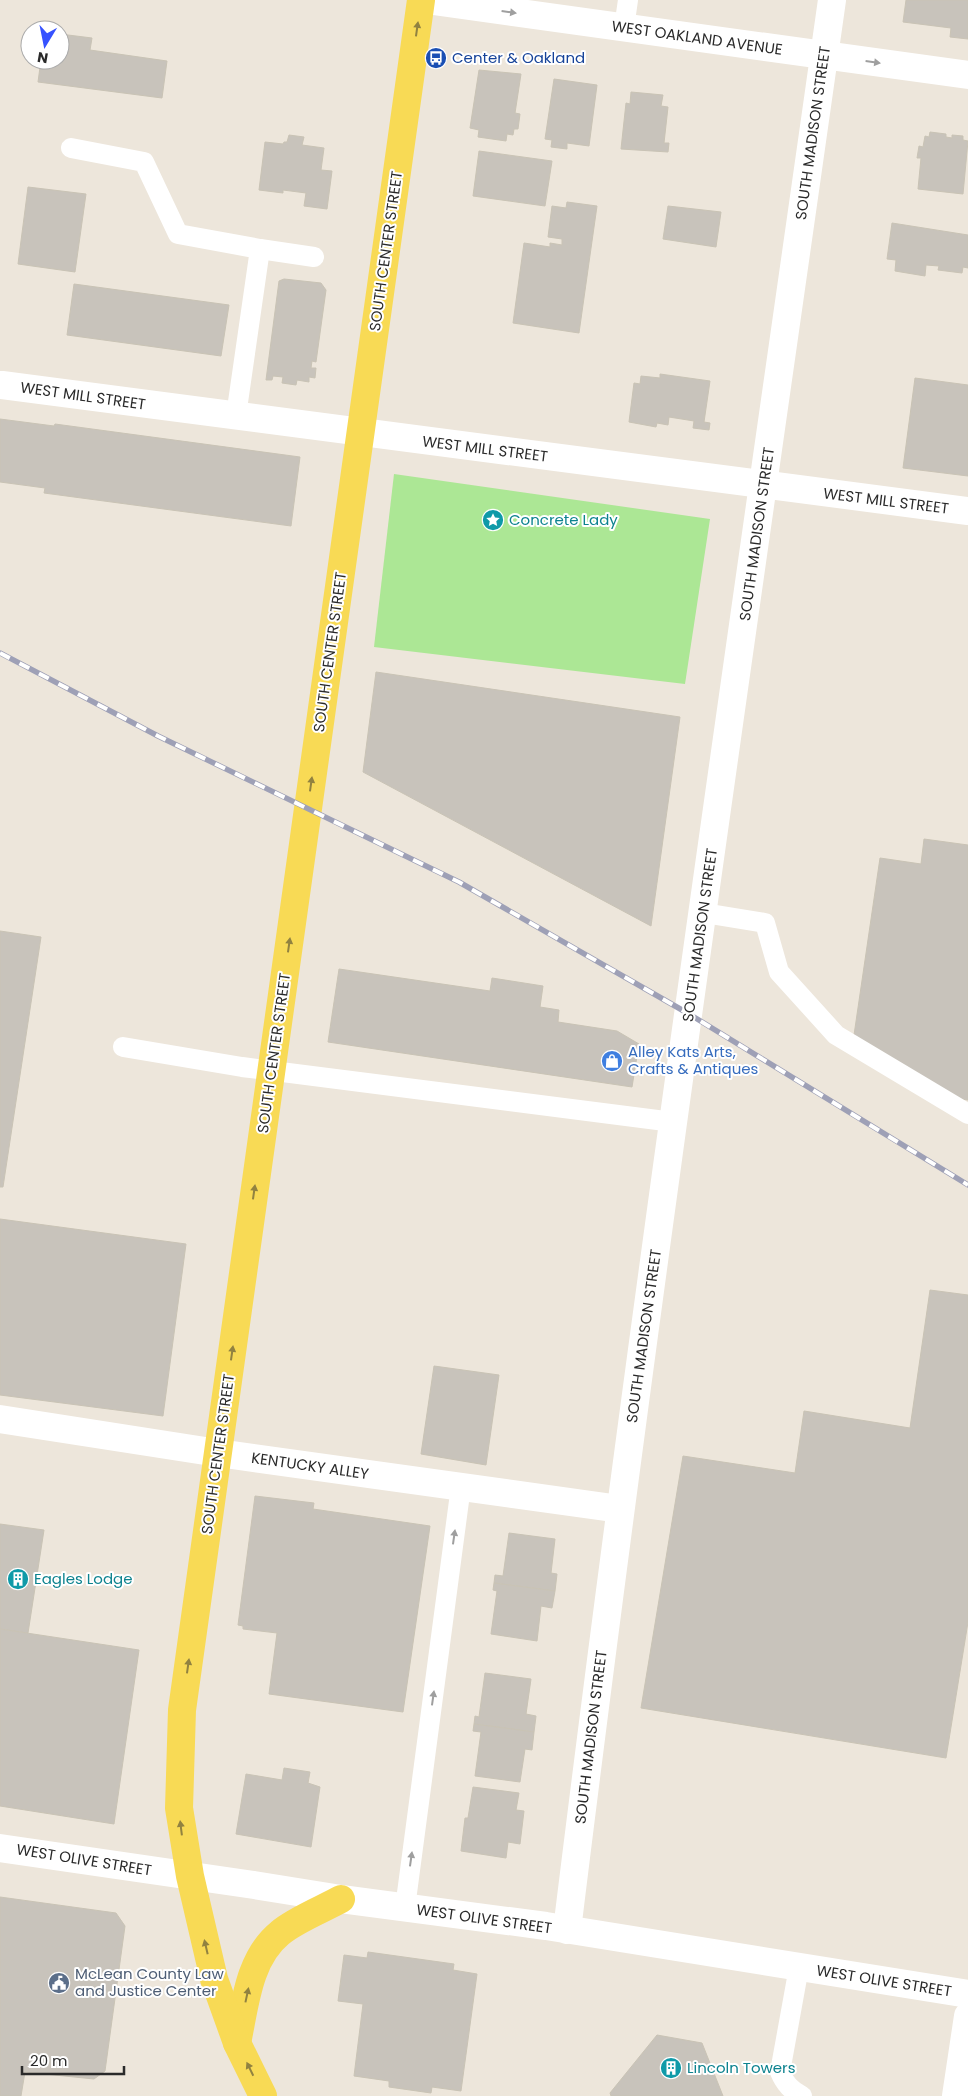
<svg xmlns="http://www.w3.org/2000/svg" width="968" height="2096" font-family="Poppins,sans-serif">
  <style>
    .green { fill: #ace795 }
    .building { fill: #c8c3bb; stroke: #c9c3b5 }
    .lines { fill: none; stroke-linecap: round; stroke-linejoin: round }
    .service { stroke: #fff; stroke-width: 20 }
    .minor { stroke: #fff; stroke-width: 28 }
    .secondary { stroke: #fff; stroke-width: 28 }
    .primary { stroke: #f8da55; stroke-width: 28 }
    .rail-casing { stroke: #9ea0b6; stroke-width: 5.5 }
    .rail { stroke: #fff; stroke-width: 4; stroke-dasharray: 11; stroke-linecap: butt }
    .oneway { fill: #9f9f9f }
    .oneway2 { fill: #918240 }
    .labels { text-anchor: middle; stroke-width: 4; stroke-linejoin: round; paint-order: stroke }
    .street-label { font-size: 15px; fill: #2a2a2a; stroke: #fff }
    .transit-label { font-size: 15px; fill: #164399; stroke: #fff; text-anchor: start }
    .culture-label { font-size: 15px; fill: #0d838f; stroke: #fff; text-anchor: start }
    .shop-label { font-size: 15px; fill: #366cbe; stroke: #fff; text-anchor: start }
    .service-label { font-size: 15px; fill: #4e5e75; stroke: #fff; text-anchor: start }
  </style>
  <rect width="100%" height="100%" fill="#ede6db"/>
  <path class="green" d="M394,474L710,519L685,684L374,647Z"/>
  <g class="building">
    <path d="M906,0H968V39L950,37L951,28L903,22Z"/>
    <path d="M60,34L92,38L90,50L167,61L162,98L38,82L41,60H60Z"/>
    <path d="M479,70L521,74L515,113L520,114L518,129H514L513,135L507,134L506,141L478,137L479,130L470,128Z"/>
    <path d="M554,79L597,85L589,146L567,143V149L551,147L552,140L545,139Z"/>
    <path d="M631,92L663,95L661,106L668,107L664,143H669L668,152L621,149L626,103L630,104Z"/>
    <path d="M930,132L946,134V137L952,138V135L963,136V140L968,141L963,194L918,189L921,158H917L919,146L923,147L925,136L929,137Z"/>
    <path d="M289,135L304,137L302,145L324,148L321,170L332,171L327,209L304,206L306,193L283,190V193L259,190L265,142L283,144L284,142H287Z"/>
    <path d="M479,151L552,161L545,206L473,196Z"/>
    <path d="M28,187L86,194L75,272L18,264Z"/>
    <path d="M567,202L597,206L579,333L513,323L524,243L550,247V243L562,245V239L548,237L552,206L566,208Z"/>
    <path d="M668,206L721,212L716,247L663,239Z"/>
    <path d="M892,223L968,235V268L963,267L962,273L938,270L939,266L926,265L925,276L895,271L896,260L887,259Z"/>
    <path d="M284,279L321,283L326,290L316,362L312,361L311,368H316L315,378L309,377V382L297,380L296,385L282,383L283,377L273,376L272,380H266L279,281Z"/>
    <path d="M74,284L229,305L221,356L67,335Z"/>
    <path d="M660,374L710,381L704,422L710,423L709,430L693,428L694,421L669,417L668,425L657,423L656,427L629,422L634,383L640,384L641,376L660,378Z"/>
    <path d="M915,378L968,385V476L903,468Z"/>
    <path d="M0,419L54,426L55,424L300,457L291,526L44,493L45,488L0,482Z"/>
    <path d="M376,672L680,717L651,926L363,772Z"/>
    <path d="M924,839L968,845V1100L961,1099L854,1035L880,858L921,864Z"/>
    <path d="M0,931L41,937L3,1187H0Z"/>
    <path d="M339,969L490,991L492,978L543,986L540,1007L559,1010L558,1022L617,1031L639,1044L632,1087L328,1042Z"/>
    <path d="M0,1219L186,1244L163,1416L0,1395Z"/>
    <path d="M930,1290L968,1295V1622L946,1758L641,1708L683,1456L795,1473L804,1411L910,1428Z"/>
    <path d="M434,1366L499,1375L486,1465L421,1454Z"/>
    <path d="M255,1496L314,1503L313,1509L430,1526L403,1712L269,1694L277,1633L243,1629V1626L238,1625Z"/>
    <path d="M0,1524L44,1530L28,1633L0,1629Z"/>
    <path d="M509,1533L555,1539L551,1573L557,1574L555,1591L494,1583L495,1575L503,1576Z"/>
    <path d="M494,1583L555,1591L552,1608L541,1606L537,1641L491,1634L497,1591L493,1590Z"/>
    <path d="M0,1629L139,1650L114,1824L0,1806Z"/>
    <path d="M485,1673L531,1679L526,1714L536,1716L534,1732L474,1724L475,1716L479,1717Z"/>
    <path d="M474,1724L534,1732L532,1750L525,1749L520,1782L475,1776L481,1732L473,1731Z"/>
    <path d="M284,1768L310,1772L308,1783L320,1787L311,1847L236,1834L246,1774L282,1780Z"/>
    <path d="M473,1787L519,1793L516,1810L524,1811L520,1844L508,1842L506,1858L461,1851L465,1818H468Z"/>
    <path d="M0,1897L116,1913L125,1926L105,2071L94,2079L25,2072L21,2096H0Z"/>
    <path d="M368,1952L454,1964L453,1970L477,1974L461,2091L432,2087L431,2093L389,2087V2081L354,2076L363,2004L338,2001L344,1955L367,1958Z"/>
    <path d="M657,2035L702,2043L723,2096H611L610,2093Z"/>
  </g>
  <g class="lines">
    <g class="service">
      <path d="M624,28L628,0"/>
      <path d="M71,148L144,162L178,234L260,249L236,416"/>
      <path d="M260,249L314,257"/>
      <path d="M704,913L765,923L779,972L836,1035L968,1114"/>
      <path d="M123,1047L242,1067L673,1122"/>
      <path d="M405,1908L461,1486"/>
      <path d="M799,1967L780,2072C785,2084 791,2090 802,2096"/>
    </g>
    <g class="minor">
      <path d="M2,385L968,511"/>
      <path d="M0,1419L218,1453L620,1509"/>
      <path d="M0,1848L254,1885L341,1899L546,1926L968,1994"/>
      <path d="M567,1930C646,1286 741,643 832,0"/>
      <path d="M956,2096L968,2016"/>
    </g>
    <path class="secondary" d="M426,0L968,75"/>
    <g class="primary">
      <path d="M237,2043C245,2006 248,1959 280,1933C293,1921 325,1908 341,1899"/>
      <path d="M263,2096L237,2043L214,1979L190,1876L179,1808L182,1710L421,0"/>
    </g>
    <g class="rail-casing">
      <path id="rail" d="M0,653L158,736L459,882L689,1014L968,1185"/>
    </g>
    <use href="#rail" class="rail"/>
  </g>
  <defs><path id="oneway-solid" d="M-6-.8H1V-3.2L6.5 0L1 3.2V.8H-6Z" transform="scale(1.25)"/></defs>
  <g class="oneway">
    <use href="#oneway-solid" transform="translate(509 12) rotate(8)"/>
    <use href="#oneway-solid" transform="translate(873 62) rotate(8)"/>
    <use href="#oneway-solid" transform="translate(454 1537) rotate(-82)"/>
    <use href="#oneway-solid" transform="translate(433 1698) rotate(-82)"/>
    <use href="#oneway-solid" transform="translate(411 1859) rotate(-82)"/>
  </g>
  <g class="oneway2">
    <use href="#oneway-solid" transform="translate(417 29) rotate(-82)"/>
    <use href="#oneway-solid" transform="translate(311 784) rotate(-82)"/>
    <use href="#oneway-solid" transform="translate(289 945) rotate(-82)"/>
    <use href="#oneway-solid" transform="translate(254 1192) rotate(-82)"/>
    <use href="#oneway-solid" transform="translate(232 1353) rotate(-82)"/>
    <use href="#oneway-solid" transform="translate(188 1666) rotate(-82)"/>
    <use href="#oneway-solid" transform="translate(181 1828) rotate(-97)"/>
    <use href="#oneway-solid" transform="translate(206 1947) rotate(-103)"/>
    <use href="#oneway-solid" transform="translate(247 1995) rotate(-78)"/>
    <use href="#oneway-solid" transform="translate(250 2069) rotate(-116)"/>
  </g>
  <defs>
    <g id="bus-disc" transform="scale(1.125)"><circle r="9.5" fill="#1a4fb4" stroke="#fff"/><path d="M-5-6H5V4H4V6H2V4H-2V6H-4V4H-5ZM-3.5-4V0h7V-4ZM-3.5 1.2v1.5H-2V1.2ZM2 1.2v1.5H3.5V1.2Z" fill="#fff"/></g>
    <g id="sight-disc" transform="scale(1.125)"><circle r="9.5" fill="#0f9aa8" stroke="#fff"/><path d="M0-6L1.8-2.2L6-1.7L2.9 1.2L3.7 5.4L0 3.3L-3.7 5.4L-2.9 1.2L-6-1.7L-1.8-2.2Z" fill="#fff"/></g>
    <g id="shop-disc" transform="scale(1.125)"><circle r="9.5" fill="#3f7fe0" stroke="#fff"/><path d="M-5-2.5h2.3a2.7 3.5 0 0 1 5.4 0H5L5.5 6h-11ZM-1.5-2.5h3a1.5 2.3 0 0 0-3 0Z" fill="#fff"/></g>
    <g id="building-disc" transform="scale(1.125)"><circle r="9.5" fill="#0f9aa8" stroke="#fff"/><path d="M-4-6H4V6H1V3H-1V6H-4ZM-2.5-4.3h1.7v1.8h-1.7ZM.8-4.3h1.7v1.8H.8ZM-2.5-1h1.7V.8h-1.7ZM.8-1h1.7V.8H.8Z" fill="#fff"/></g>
    <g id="civic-disc" transform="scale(1.125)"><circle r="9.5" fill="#5c6f8a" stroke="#fff"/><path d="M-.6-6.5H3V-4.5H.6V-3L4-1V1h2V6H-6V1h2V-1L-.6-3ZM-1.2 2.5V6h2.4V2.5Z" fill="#fff"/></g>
  </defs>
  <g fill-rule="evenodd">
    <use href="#bus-disc" x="436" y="58"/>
    <use href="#sight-disc" x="493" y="520"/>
    <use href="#shop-disc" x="612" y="1061"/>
    <use href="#building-disc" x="18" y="1579"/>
    <use href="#civic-disc" x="59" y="1983"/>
    <use href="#building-disc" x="671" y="2068"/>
  </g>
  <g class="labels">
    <g class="street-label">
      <text transform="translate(697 38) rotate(8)" y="5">WEST OAKLAND AVENUE</text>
      <text transform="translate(813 133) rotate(-82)" y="5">SOUTH MADISON STREET</text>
      <text transform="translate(386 251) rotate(-82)" y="5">SOUTH CENTER STREET</text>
      <text transform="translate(83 396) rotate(8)" y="5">WEST MILL STREET</text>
      <text transform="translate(485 449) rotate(7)" y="5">WEST MILL STREET</text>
      <text transform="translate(886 501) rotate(7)" y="5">WEST MILL STREET</text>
      <text transform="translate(757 534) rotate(-82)" y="5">SOUTH MADISON STREET</text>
      <text transform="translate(330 652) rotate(-82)" y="5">SOUTH CENTER STREET</text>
      <text transform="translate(700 935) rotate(-82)" y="5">SOUTH MADISON STREET</text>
      <text transform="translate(274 1053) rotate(-82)" y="5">SOUTH CENTER STREET</text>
      <text transform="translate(644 1336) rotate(-82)" y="5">SOUTH MADISON STREET</text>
      <text transform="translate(218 1454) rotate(-82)" y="5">SOUTH CENTER STREET</text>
      <text transform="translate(310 1466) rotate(8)" y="5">KENTUCKY ALLEY</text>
      <text transform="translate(591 1737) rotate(-83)" y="5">SOUTH MADISON STREET</text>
      <text transform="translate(84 1860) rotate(9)" y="5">WEST OLIVE STREET</text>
      <text transform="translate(484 1919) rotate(8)" y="5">WEST OLIVE STREET</text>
      <text transform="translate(884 1981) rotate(9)" y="5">WEST OLIVE STREET</text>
    </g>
    <g class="transit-label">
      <text x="452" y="63">Center &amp; Oakland</text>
    </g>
    <g class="culture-label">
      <text x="509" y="525">Concrete Lady</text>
      <text x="34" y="1584">Eagles Lodge</text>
      <text x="687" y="2073">Lincoln Towers</text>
    </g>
    <g class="shop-label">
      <text x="628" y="1057">Alley Kats Arts,<tspan x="628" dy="17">Crafts &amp; Antiques</tspan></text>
    </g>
    <g class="service-label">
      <text x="75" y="1979">McLean County Law<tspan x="75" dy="17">and Justice Center</tspan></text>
    </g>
  </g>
  <g transform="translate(45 45) rotate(190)"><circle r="24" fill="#ffffff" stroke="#aaaaaa"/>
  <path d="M0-4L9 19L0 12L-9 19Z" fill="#3652ff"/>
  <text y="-8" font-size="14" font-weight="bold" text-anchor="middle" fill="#2a2a2a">N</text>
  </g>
  <path d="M22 2066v8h102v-8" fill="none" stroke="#2a2a2a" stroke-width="2.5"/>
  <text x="30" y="2066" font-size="15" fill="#2a2a2a" stroke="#ffffff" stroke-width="4" paint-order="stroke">20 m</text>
</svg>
